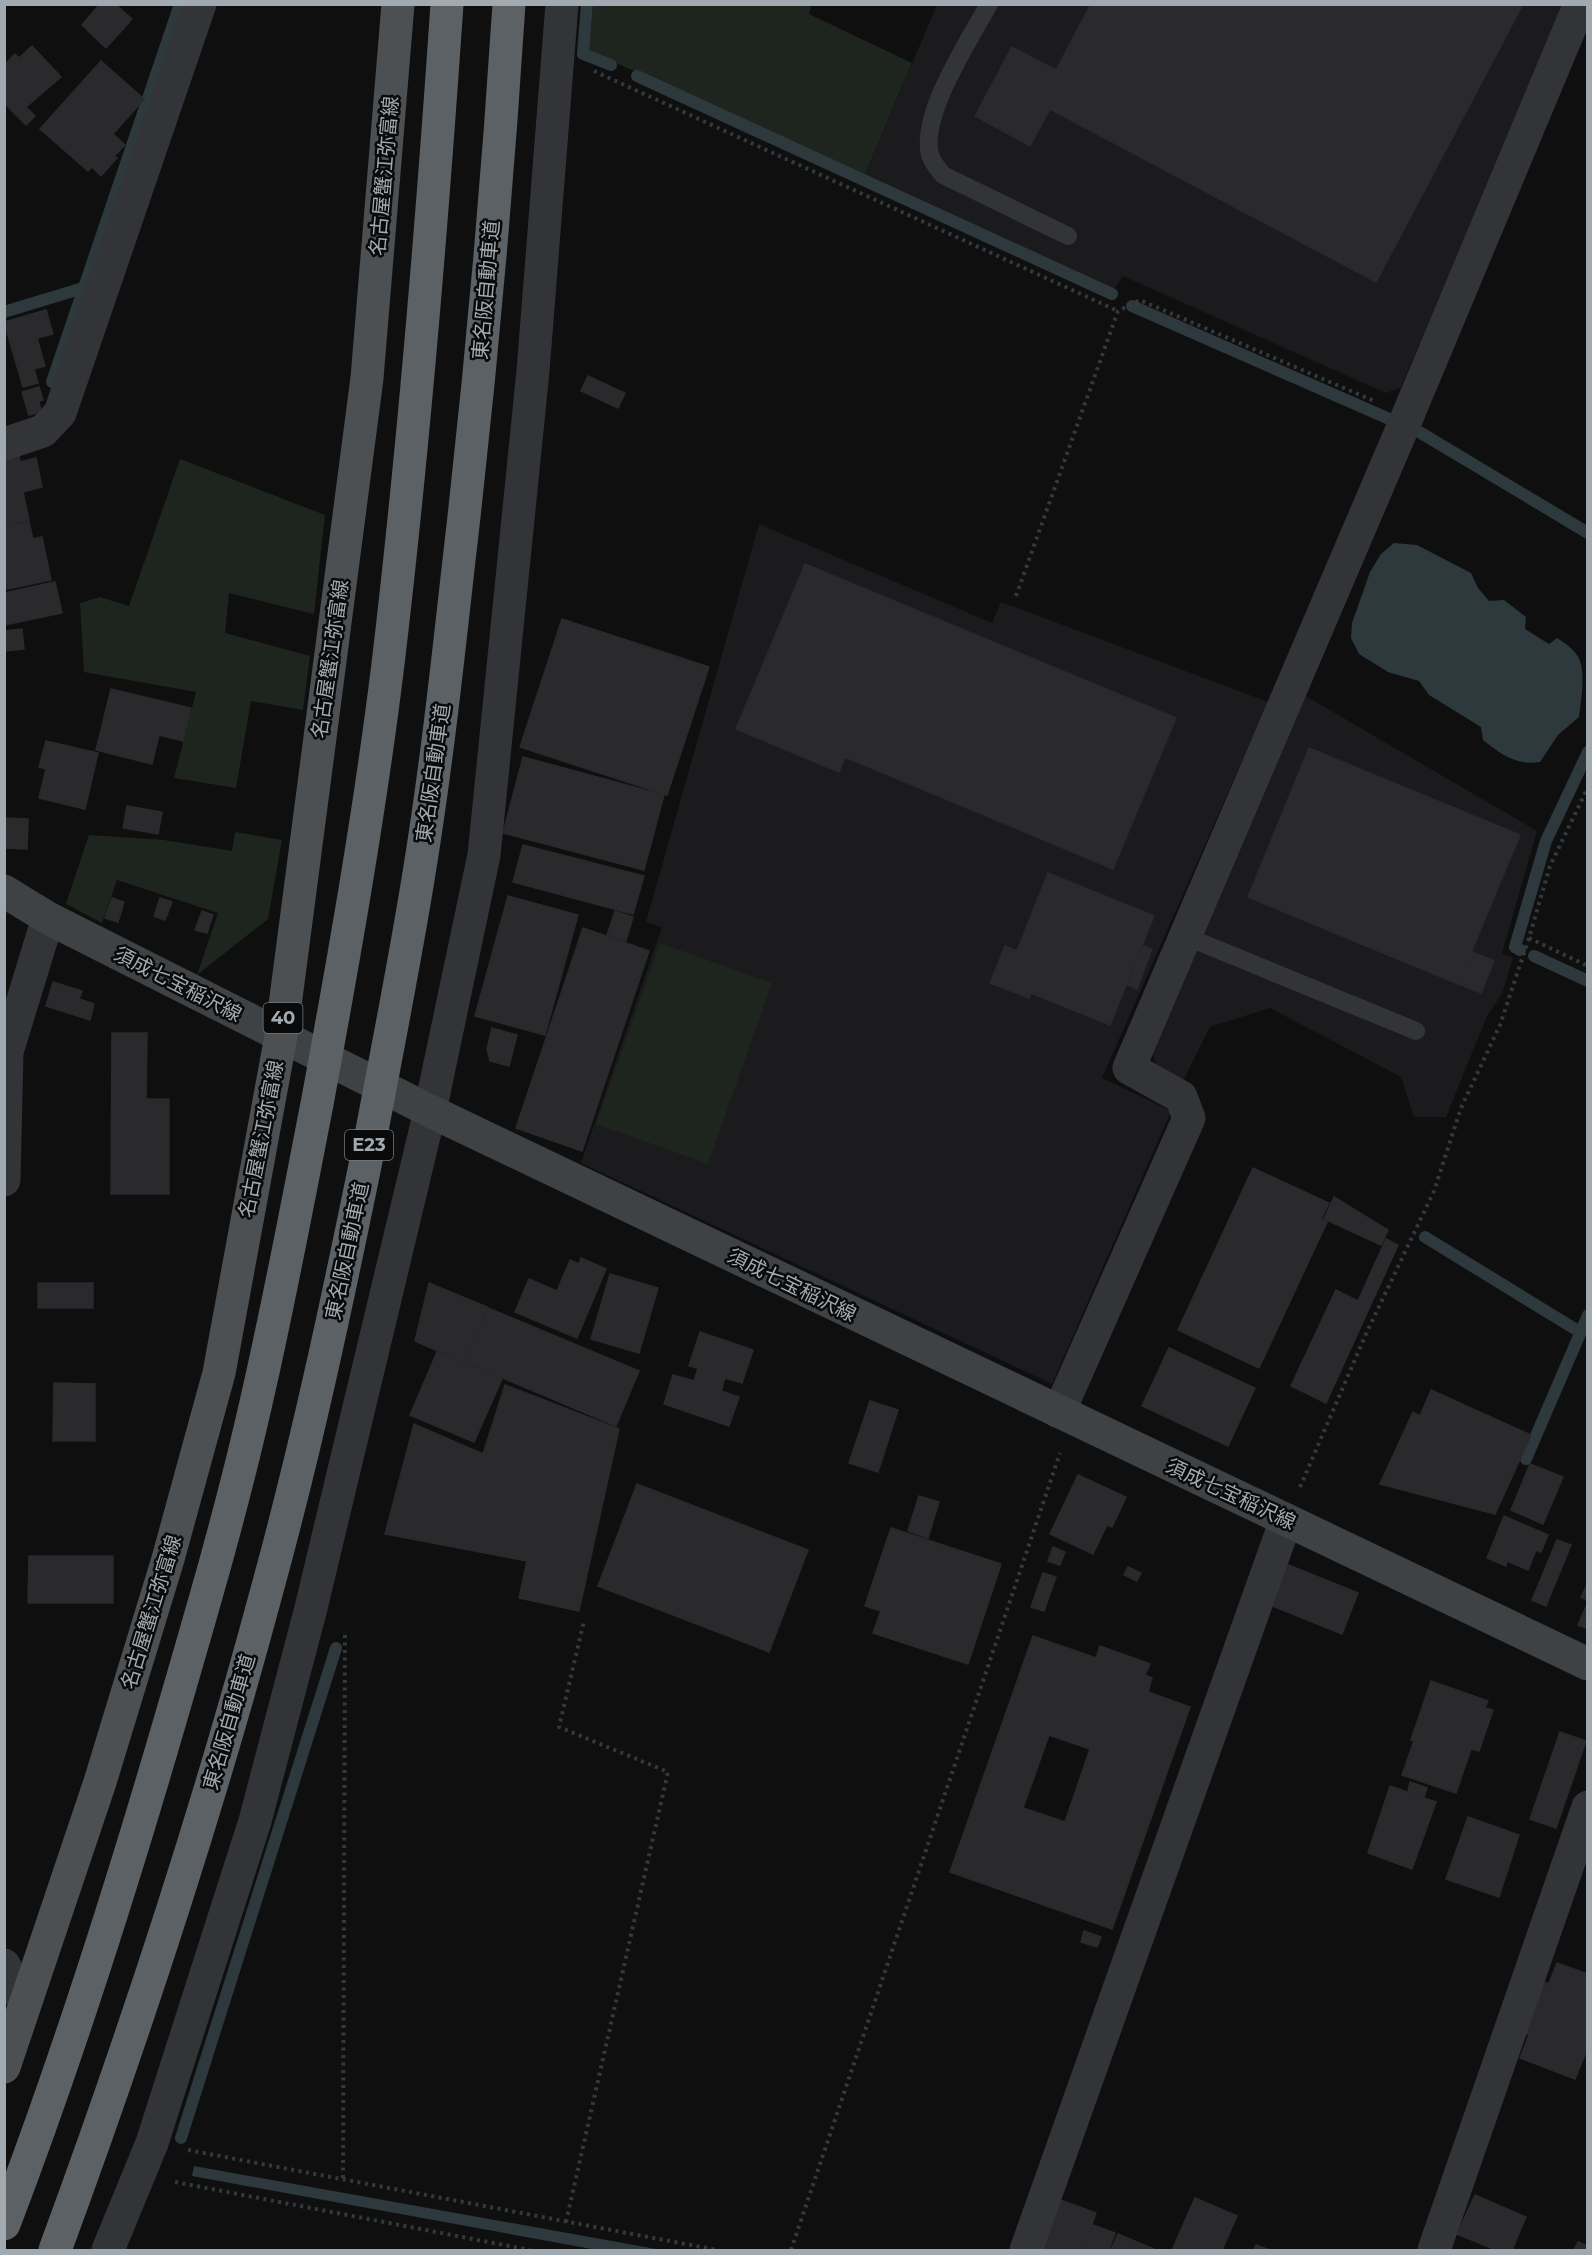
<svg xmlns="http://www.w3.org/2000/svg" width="1592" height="2255" font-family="Montserrat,'Noto Sans JP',sans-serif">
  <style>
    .built { fill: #1b1b1d }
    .green { fill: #1e241e }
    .water { fill: #2d393c }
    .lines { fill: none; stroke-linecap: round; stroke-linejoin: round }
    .stream { stroke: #2d393c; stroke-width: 12 }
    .building { fill: #2a2a2c; stroke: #292a2c; stroke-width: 1.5; fill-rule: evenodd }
    .path { stroke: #36393c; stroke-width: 4; stroke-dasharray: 3 4.5; stroke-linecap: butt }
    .service { stroke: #323437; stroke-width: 18 }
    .minor { stroke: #323437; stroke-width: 33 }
    .tertiary { stroke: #323437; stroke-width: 33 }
    .secondary { stroke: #3e4244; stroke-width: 33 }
    .primary { stroke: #4c5053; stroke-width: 33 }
    .motorway-bridge { stroke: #5c6165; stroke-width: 33 }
    .labels { text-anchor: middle; stroke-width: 5; stroke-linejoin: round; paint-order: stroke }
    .shield { fill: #0a0a0b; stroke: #747a7e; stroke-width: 1.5 }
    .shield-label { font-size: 18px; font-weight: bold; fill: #a1aab0 }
    .street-label { font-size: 20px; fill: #a1aab0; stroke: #0a0a0b }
  </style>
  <rect width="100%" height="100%" fill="#0f0f10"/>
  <g class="built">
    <path d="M937,5H1566L1401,387L1386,393L1123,276L1114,289L865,174Z"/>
    <path d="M759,524L992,623L1001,602L1268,702L1102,1078L1171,1111L1052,1384L581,1163L662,927L646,922Z"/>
    <path d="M1304,695L1537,831L1502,953L1513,958L1502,994L1487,1016L1446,1117H1414L1401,1077L1270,1008L1210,1027L1182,1083L1158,1070L1152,1052Z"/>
  </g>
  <g class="green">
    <path d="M812,4L809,14L912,63L865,174L589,51L593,5Z"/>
    <path d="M180,459L325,515L314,614L229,593L225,633L310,656L303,710L251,701L236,788L174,778L196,692L84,672L80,603L100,597L129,606Z"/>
    <path d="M235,832L282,840L268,919L197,975L218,913L117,880L102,923L66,904L89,835L164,840L232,851Z"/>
    <path d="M660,943L772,983L708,1164L596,1124Z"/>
  </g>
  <g class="water">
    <path d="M1394,543L1417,545L1471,573L1478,588L1489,601L1504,600L1526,617L1525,629L1549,644L1557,638C1565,643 1577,651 1580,661C1585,675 1581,703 1579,717L1558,735L1540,762C1518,766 1500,754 1483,740L1481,727L1429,695L1419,681L1388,672L1359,654L1351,638L1352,623L1370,572L1381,554Z"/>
    <path d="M194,2166L662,2250H597L192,2176Z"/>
  </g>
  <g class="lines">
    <g class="stream">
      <path d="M587,4L583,54L611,65"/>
      <path d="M637,76L1112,294"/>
      <path d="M1132,306L1394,421"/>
      <path d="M4,312L83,288"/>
      <path d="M52,382L180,4"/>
      <path d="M1416,430L1588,533"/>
      <path d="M1520,950L1515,947L1546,841L1588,752"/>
      <path d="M1534,956L1588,981"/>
      <path d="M1425,1237L1580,1332"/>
      <path d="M1526,1459L1588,1315"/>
      <path d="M181,2138L336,1648"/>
    </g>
  </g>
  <g class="building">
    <path d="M100,4H115L132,19L106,48L82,25Z"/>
    <path d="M1091,4H1523L1376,282L1050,109L1030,146L975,116L1012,47L1056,70Z"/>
    <path d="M32,46L61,77L26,107L35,116L26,125L4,103V65L15,54L19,58Z"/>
    <path d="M101,61L144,99L113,134L125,145L114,156L117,158L101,176L92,167L88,171L40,129Z"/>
    <path d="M46,310L53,334L37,338L45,366L34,369L38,383L23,387L4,322Z"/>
    <path d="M588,376L625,393L618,408L581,391Z"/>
    <path d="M39,387L43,400L39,401L41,412L29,415L22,392Z"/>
    <path d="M19,457L20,462L36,458L42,487L23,492L29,520L4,526V460Z"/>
    <path d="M29,522L33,539L42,537L51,580L7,589L4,578V527Z"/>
    <path d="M805,564L1176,718L1113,869L845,757L839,772L736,729Z"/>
    <path d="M55,582L62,613L4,625V593Z"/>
    <path d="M562,619L709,667L667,795L520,747Z"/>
    <path d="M22,629L24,649L4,651V631Z"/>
    <path d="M111,689L191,708L183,741L159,735L152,764L96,750Z"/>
    <path d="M46,741L98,753L85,809L39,798L46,769L39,767Z"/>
    <path d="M1309,748L1520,835L1458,984L1248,897Z"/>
    <path d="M523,757L664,795L644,870L503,833Z"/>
    <path d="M127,806L162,812L158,834L123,828Z"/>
    <path d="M4,818L28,819L27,849L4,848Z"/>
    <path d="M523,845L644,876L633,914L513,882Z"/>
    <path d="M1048,873L1154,916L1110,1025L1031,993L1029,998L990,983L1005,946L1017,951Z"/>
    <path d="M508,896L578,915L545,1035L475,1016Z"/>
    <path d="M112,898L124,902L118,922L105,918Z"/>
    <path d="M160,898L172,902L165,920L154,916Z"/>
    <path d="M202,911L213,915L207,933L195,930Z"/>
    <path d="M615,911L633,917L626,941L607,935Z"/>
    <path d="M583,928L649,951L582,1151L516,1128Z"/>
    <path d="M1143,946L1152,949L1137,989L1128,985Z"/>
    <path d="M1472,952L1494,961L1481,993L1459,984Z"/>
    <path d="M53,982L82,991L79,999L94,1004L90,1020L46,1006Z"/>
    <path d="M492,1028L517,1035L509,1066L490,1061L487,1049Z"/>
    <path d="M112,1033H147L146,1099H169V1194H111Z"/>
    <path d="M1253,1168L1329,1203L1321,1219L1327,1222L1259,1368L1178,1330Z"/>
    <path d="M1334,1197L1388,1230L1381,1245L1324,1219Z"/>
    <path d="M1386,1239L1398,1245L1326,1403L1291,1386L1336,1290L1358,1301Z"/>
    <path d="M581,1258L606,1269L577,1338L515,1312L529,1279L557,1291L570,1260L579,1264Z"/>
    <path d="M610,1274L658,1288L639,1353L591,1339Z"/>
    <rect x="38" y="1283" width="55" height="25"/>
    <path d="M429,1283L487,1307L464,1362L415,1341Z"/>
    <path d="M488,1308L639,1371L616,1426L465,1362Z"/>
    <path d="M700,1332L753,1350L742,1383L725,1378L721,1391L739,1397L729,1426L664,1404L673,1375L694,1381L698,1368L689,1366Z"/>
    <path d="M1169,1348L1255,1388L1228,1446L1142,1406Z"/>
    <path d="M437,1352L502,1379L474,1442L410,1415Z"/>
    <path d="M54,1383L95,1384V1441H53Z"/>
    <path d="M505,1385L619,1429L579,1611L519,1598L527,1561L385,1534L414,1424L483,1454Z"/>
    <path d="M1431,1390L1531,1435L1495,1514L1380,1484L1413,1412L1420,1416Z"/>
    <path d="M870,1401L898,1410L878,1472L849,1463Z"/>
    <path d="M1530,1464L1563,1477L1543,1524L1511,1510Z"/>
    <path d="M1078,1475L1126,1497L1112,1527L1107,1525L1093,1554L1050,1534Z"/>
    <path d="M637,1484L808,1550L769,1652L598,1586Z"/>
    <path d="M919,1496L939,1502L928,1538L908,1531Z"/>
    <path d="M1504,1516L1548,1535L1541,1552L1536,1550L1528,1570L1507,1561L1506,1566L1487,1558Z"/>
    <path d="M891,1528L1001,1564L968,1664L873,1633L881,1611L865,1606Z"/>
    <path d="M1557,1540L1571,1545L1546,1606L1532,1600Z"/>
    <path d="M1053,1547L1065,1552L1060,1565L1048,1561Z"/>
    <path d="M29,1556H113V1603H28Z"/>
    <path d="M1286,1564L1358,1593L1342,1634L1270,1605Z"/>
    <path d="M1128,1567L1141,1573L1137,1581L1124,1575Z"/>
    <path d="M1043,1573L1056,1577L1044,1611L1031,1607Z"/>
    <path d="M1588,1583V1600L1581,1597Z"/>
    <path d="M1588,1602V1629L1578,1625Z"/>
    <path d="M1033,1636L1096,1658L1100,1646L1150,1664L1145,1675L1152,1678L1148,1692L1190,1707L1112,1929L950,1872ZM1049,1735L1090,1749L1065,1822L1023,1808Z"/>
    <path d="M1431,1681L1488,1701L1485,1708L1493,1710L1479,1751L1471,1749L1456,1793L1402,1775L1414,1741L1411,1740Z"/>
    <path d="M1560,1732L1586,1741L1556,1828L1530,1819Z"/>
    <path d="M1410,1782L1427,1788L1424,1797L1408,1791Z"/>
    <path d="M1390,1786L1436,1802L1412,1869L1368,1853Z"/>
    <path d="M1468,1817L1519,1835L1499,1897L1446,1879Z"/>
    <path d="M1084,1931L1101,1937L1097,1947L1081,1942Z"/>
    <path d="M1557,1963L1588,1974V2047L1575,2079L1520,2058Z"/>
    <path d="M1537,1979L1549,1984L1529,2035L1516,2030Z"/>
    <path d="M1475,2195L1526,2217L1512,2250H1496L1457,2234Z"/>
    <path d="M1052,2197L1096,2213L1083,2250H1032Z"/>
    <path d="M1195,2198L1237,2216L1222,2250H1172Z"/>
    <path d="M1093,2225L1115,2233L1109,2250H1084Z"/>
    <path d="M1118,2234L1156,2250H1111Z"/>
    <path d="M1578,2242L1588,2246V2250H1574Z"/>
    <path d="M1256,2245L1270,2250H1254Z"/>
  </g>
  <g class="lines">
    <g class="path">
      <path d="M594,71L1118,311"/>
      <path d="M1016,596L1118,311L1140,300L1374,401"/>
      <path d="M1529,938L1588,966"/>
      <path d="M1300,1487L1366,1334L1434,1191L1461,1108L1500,1025L1529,938L1550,866L1588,787"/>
      <path d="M188,2150L717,2250"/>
      <path d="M343,2178L345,1632"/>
      <path d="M175,2182L530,2250"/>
      <path d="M566,2222L668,1772L559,1727L584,1621"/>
      <path d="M791,2250L1060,1453"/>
    </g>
    <g class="service">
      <path d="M989,4C969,41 920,114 930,155C932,162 939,170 943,175L1068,236"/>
      <path d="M1185,936L1416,1031"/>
    </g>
    <g class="minor">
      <path d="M4,444L43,431L60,413L200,4"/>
      <path d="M4,1180L7,1052L48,918"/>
      <path d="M1059,1412L1189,1118L1181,1097L1129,1068L1408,415L1580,4"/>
      <path d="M4,1965L25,2004"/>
      <path d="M108,2250L152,2143L255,1821L311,1608L430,1111"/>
      <path d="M1026,2250L1286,1520"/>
      <path d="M1434,2250L1588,1807"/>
    </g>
    <path class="tertiary" d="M430,1111L484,855L533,371L562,4"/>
    <path class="secondary" d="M4,891L48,918L430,1111L1588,1664"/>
    <path class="primary" d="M4,2067L100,1782L168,1559L219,1373L281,1036L367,378L398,4"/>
    <g class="motorway-bridge">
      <path d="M4,2224C68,2057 122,1886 172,1714C203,1608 234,1502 258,1394C280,1298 298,1201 317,1104C344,958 370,811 388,664C414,445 432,225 447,4"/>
      <path d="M55,2250C135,2033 207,1814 267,1590C307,1445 338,1298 368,1151C386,1056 405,962 420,867C436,768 447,668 458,569C480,381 497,193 509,4"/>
    </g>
  </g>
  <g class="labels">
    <g class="shield">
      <rect x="263.5" y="1003" width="39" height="30" rx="4.5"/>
      <rect x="345" y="1130" width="48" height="30" rx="4.5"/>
    </g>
    <g class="shield-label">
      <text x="283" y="1024">40</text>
      <text x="369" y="1151">E23</text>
    </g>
    <g class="street-label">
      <text transform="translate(384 176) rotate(-85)" y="7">名古屋蟹江弥富線</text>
      <text transform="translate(486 290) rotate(-85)" y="7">東名阪自動車道</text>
      <text transform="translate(330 659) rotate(-82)" y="7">名古屋蟹江弥富線</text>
      <text transform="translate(433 773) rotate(-82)" y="7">東名阪自動車道</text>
      <text transform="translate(178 984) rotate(27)" y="7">須成七宝稲沢線</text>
      <text transform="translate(261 1139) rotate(-79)" y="7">名古屋蟹江弥富線</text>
      <text transform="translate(347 1251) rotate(-78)" y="7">東名阪自動車道</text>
      <text transform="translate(792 1285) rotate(26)" y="7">須成七宝稲沢線</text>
      <text transform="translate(1231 1494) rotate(25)" y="7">須成七宝稲沢線</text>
      <text transform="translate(151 1612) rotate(-73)" y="7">名古屋蟹江弥富線</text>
      <text transform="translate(229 1722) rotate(-74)" y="7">東名阪自動車道</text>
    </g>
  </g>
  <rect width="1592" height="2255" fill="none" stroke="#a1aab0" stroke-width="12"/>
</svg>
